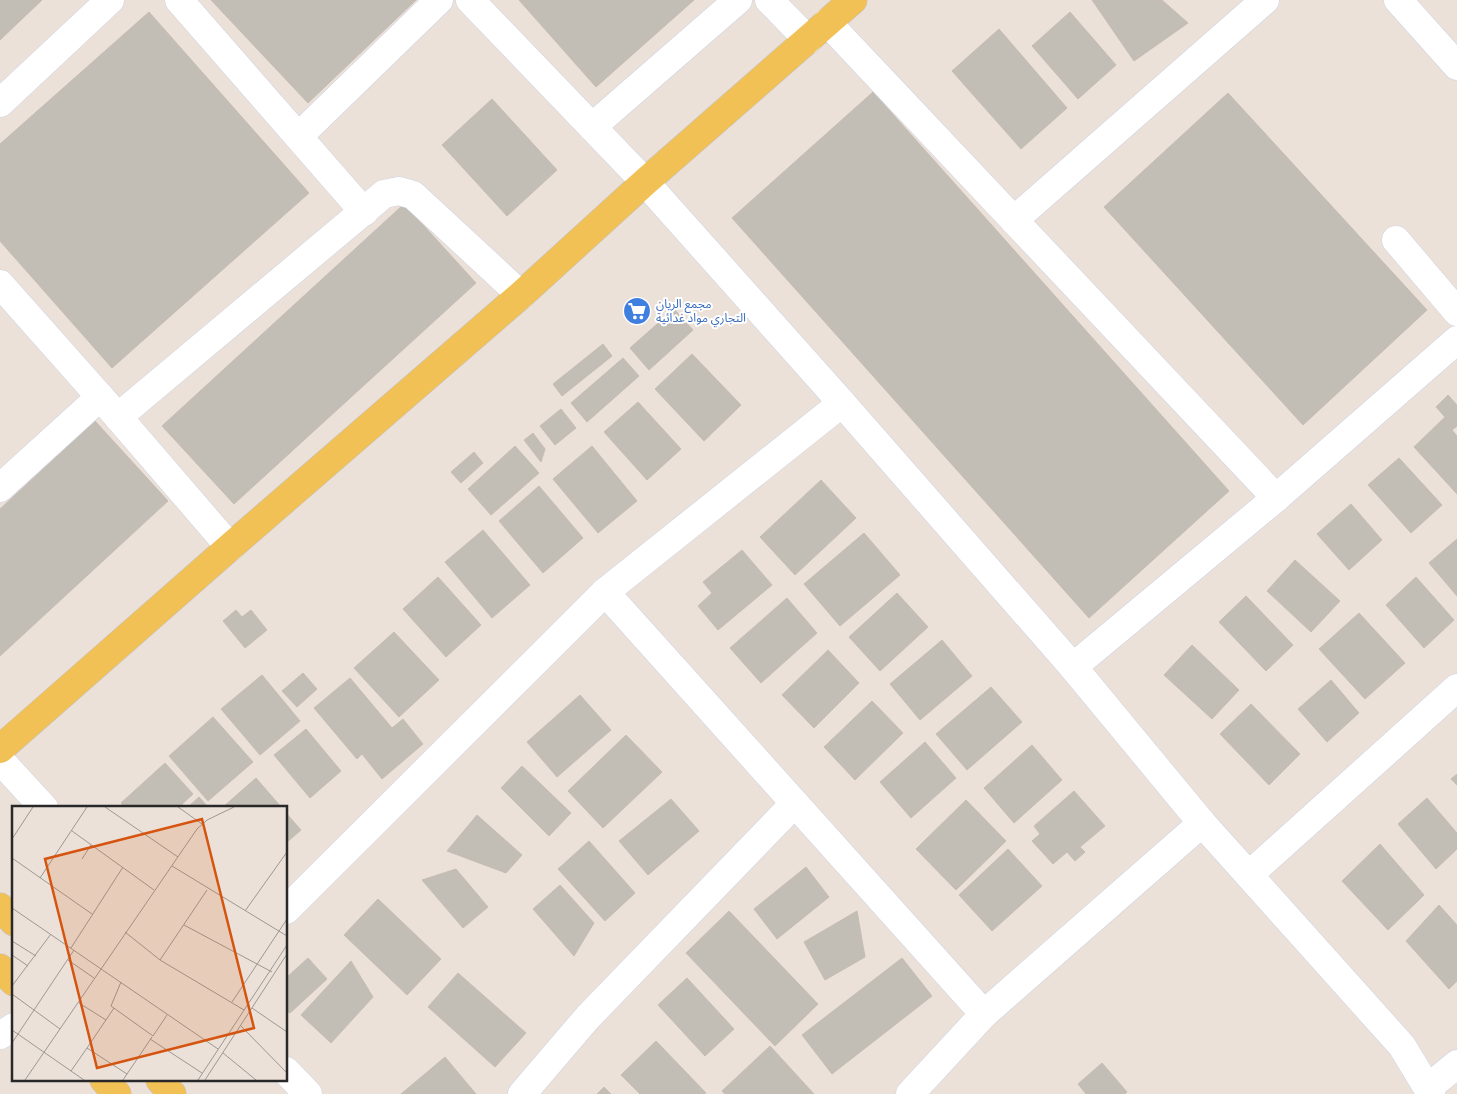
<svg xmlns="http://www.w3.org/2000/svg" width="1457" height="1094" font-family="'Roboto Condensed','Noto Sans Arabic',sans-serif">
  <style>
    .building { fill: #c2bdb5; stroke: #c6bdb3 }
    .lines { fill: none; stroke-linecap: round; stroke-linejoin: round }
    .minor-casing { stroke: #ced3e1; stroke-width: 29 }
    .major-casing { stroke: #c3c3c3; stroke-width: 29 }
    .minor { stroke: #fff; stroke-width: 28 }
    .major { stroke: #f2c156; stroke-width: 28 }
    .labels { text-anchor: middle; stroke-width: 4; stroke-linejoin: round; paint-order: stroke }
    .shop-label { font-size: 12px; fill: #366cbe; stroke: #fff; text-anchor: start }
    .inset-road { fill: none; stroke: #9d9792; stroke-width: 1 }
    .view { fill: #d5540f; fill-opacity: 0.15; stroke: #d5540f; stroke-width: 2.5 }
    .inset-edge { fill: none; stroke: #282828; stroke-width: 2.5 }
  </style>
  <rect width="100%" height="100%" fill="#ebe1d9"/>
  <g class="building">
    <path d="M0,0H42L0,40Z"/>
    <path d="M211,0H416L308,103Z"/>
    <path d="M519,0H694L596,87Z"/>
    <path d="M1092,0H1162L1188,23L1134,61Z"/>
    <path d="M149,12L309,193L112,368L0,241V144Z"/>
    <path d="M1070,12L1116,65L1078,99L1032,46Z"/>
    <path d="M999,29L1067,108L1021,149L952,71Z"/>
    <path d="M873,92L1229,491L1089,618L732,218Z"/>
    <path d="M1228,93L1427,310L1303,425L1104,207Z"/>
    <path d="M492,99L557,170L507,216L442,145Z"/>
    <path d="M404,204L476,283L234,504L162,426Z"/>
    <path d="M674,309L693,330L649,370L630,348Z"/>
    <path d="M603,344L612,356L562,396L553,384Z"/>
    <path d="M692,354L741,405L704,441L655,389Z"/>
    <path d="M623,358L639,376L587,422L571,403Z"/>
    <path d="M1448,395L1457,405V426L1452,430L1457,436V494L1414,447L1445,417L1436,407Z"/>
    <path d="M638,402L681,449L647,480L604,432Z"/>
    <path d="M561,409L576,428L555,445L540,426Z"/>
    <path d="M95,421L168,501L0,656V509Z"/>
    <path d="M533,433L545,449L541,462L524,440Z"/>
    <path d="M515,446L539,473L491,515L468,489Z"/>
    <path d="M592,446L637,501L598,533L553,479Z"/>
    <path d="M474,452L483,463L461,483L451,472Z"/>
    <path d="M1399,458L1442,505L1411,533L1368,485Z"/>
    <path d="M821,480L856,518L795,575L760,537Z"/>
    <path d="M539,486L583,538L543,573L499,521Z"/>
    <path d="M1351,504L1382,540L1349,570L1317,534Z"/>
    <path d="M483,530L530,585L492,618L445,562Z"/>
    <path d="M864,533L900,575L840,626L804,584Z"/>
    <path d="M1457,539V596L1429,563Z"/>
    <path d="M742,550L772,585L718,630L698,606L712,593L703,582Z"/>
    <path d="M1295,560L1340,601L1311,632L1267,591Z"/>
    <path d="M438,577L481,625L446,657L403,609Z"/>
    <path d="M1416,577L1454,620L1424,648L1386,605Z"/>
    <path d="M897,593L928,627L880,671L849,637Z"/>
    <path d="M1246,596L1293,645L1266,671L1219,622Z"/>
    <path d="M787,598L817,633L761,683L730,648Z"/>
    <path d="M236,610L242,617L251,610L267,630L245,648L223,621Z"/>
    <path d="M1359,613L1405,663L1365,699L1319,649Z"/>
    <path d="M394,632L439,680L399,717L354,668Z"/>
    <path d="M942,640L972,676L920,720L890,684Z"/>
    <path d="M1192,645L1239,690L1212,719L1164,675Z"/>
    <path d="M828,650L859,683L814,728L782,695Z"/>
    <path d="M303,673L317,689L297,707L282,691Z"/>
    <path d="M262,675L300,721L260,755L221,709Z"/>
    <path d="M350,678L392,728L403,719L423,744L382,779L362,754L357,759L314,708Z"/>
    <path d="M1331,680L1359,713L1327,742L1298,709Z"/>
    <path d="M991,687L1022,722L967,770L936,734Z"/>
    <path d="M580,695L611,730L557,777L527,742Z"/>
    <path d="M872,701L903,733L855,780L824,747Z"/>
    <path d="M1251,704L1300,754L1269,785L1220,734Z"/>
    <path d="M213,717L253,762L208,801L169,756Z"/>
    <path d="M306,729L341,771L310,798L274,755Z"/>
    <path d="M626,735L662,772L603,828L568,791Z"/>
    <path d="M925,742L956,778L911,818L880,782Z"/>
    <path d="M1032,745L1062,780L1014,823L984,788Z"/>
    <path d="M165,763L193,794L178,808H126L121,803Z"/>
    <path d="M522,766L571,813L549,836L501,788Z"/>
    <path d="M1457,774V785L1451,779Z"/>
    <path d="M256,778L282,808H224L223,807Z"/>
    <path d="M1074,791L1105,826L1080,847L1085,852L1075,861L1067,852L1053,864L1032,841L1040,834L1034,826Z"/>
    <path d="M199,797L209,808H187Z"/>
    <path d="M1427,798L1457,833V849L1436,869L1398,824Z"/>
    <path d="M671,799L699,831L648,875L619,841Z"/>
    <path d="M966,800L1006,841L956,890L916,849Z"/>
    <path d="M286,813L301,830L286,843Z"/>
    <path d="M477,815L522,855L506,873L447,851Z"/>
    <path d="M589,841L635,893L605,921L558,869Z"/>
    <path d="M1380,844L1424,895L1388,930L1342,881Z"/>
    <path d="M1008,849L1042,886L992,931L959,895Z"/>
    <path d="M806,867L829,897L777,939L754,909Z"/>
    <path d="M456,869L488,907L463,928L422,880Z"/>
    <path d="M560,885L594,923L574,956L533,909Z"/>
    <path d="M378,899L441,959L407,995L344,935Z"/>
    <path d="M1439,905L1457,925V981L1449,989L1406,941Z"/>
    <path d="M729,911L818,1004L775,1046L686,953Z"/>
    <path d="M857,911L865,957L825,980L804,942Z"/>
    <path d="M308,958L327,979L290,1013L286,1011V978Z"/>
    <path d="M902,958L932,996L832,1074L802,1035Z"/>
    <path d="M351,961L373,997L331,1043L301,1015Z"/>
    <path d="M458,973L526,1033L495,1067L428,1007Z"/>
    <path d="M687,978L734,1029L705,1056L658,1005Z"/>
    <path d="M656,1041L706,1093L704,1094H640L621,1075Z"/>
    <path d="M770,1046L814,1094H725L722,1091Z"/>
    <path d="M445,1057L476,1094H401Z"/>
    <path d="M1102,1063L1127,1092L1125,1094H1086L1078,1084Z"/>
    <path d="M604,1087L611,1094H597Z"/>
  </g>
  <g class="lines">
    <g class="minor-casing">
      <g id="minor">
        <path d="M179,0L364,212"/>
        <path d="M470,0L645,182L842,403L1073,667L1202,823L1402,1046L1431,1094"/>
        <path d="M769,0L808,40"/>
        <path d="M1398,0L1457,66"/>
        <path d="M827,22L1276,498"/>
        <path d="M0,103L110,0"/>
        <path d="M592,127L738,0"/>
        <path d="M299,136L439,0"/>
        <path d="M1014,220L1265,0"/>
        <path d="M1396,240L1457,312"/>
        <path d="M0,284L118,417"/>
        <path d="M0,488L100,397"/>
        <path d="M230,547L118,417L384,194L399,191L413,195L521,295"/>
        <path d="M605,592L984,1014"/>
        <path d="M1073,667L1276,498L1457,340"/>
        <path d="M0,760L44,808"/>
        <path d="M1250,874L1457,688"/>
        <path d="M286,910L605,592L842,403"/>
        <path d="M0,1035L14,1027"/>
        <path d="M286,1071L308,1094"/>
        <path d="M1428,1088L1457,1064"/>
        <path d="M522,1094L588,1017L794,804"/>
        <path d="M910,1094L984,1014L1202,823"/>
      </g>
    </g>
    <g class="major-casing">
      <g id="major">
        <path d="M0,749L230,547L521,295L645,182L853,0"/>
        <path d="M0,907L14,922"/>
        <path d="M0,968L14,982"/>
        <path d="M104,1080L117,1094"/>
        <path d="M160,1080L172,1094"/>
      </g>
    </g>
    <use href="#minor" class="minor"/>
    <use href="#major" class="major"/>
  </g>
  <defs>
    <g id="supermarket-disc" transform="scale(1.4375)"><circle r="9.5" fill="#3f7fe0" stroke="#fff"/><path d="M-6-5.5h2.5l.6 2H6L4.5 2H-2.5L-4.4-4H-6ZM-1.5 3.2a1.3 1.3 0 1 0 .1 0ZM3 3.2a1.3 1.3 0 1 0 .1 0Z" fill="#fff"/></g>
  </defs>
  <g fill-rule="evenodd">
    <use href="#supermarket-disc" x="637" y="311"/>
  </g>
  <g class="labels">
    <g class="shop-label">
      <text x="656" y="308">مجمع الريان<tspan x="656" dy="14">التجاري مواد غدائية</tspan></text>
    </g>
  </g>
  <g transform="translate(12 806)">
    <rect width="275" height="275" fill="#ebe1d9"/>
    <path class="inset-road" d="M93,1L166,51M166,1L190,18M60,25L142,84M0,33L21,1M0,52L80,108M70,53L79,39M160,60L275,130M28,72L75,1M0,102L206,243M233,105L275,46M172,119L260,166M113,126L148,154L232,204M0,135L24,150M59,142L111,61M0,149L16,160M56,154L82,172M148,154L195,84M109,176L99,200L141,230L155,209M0,180L39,128M0,188L48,223M220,196L275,113M67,197L94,214M102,202L75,242L115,268L111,274M240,202L275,226M229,220L275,267M0,224L72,274M138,233L190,267M0,237L62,144M211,247L244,274M59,265L75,242M115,268L140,231M13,274L185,23L195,14L222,1M186,274L275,139M193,274L275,148"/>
    <path class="view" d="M190,13L242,222L85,262L33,53Z"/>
    <rect width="275" height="275" class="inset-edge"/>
  </g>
</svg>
